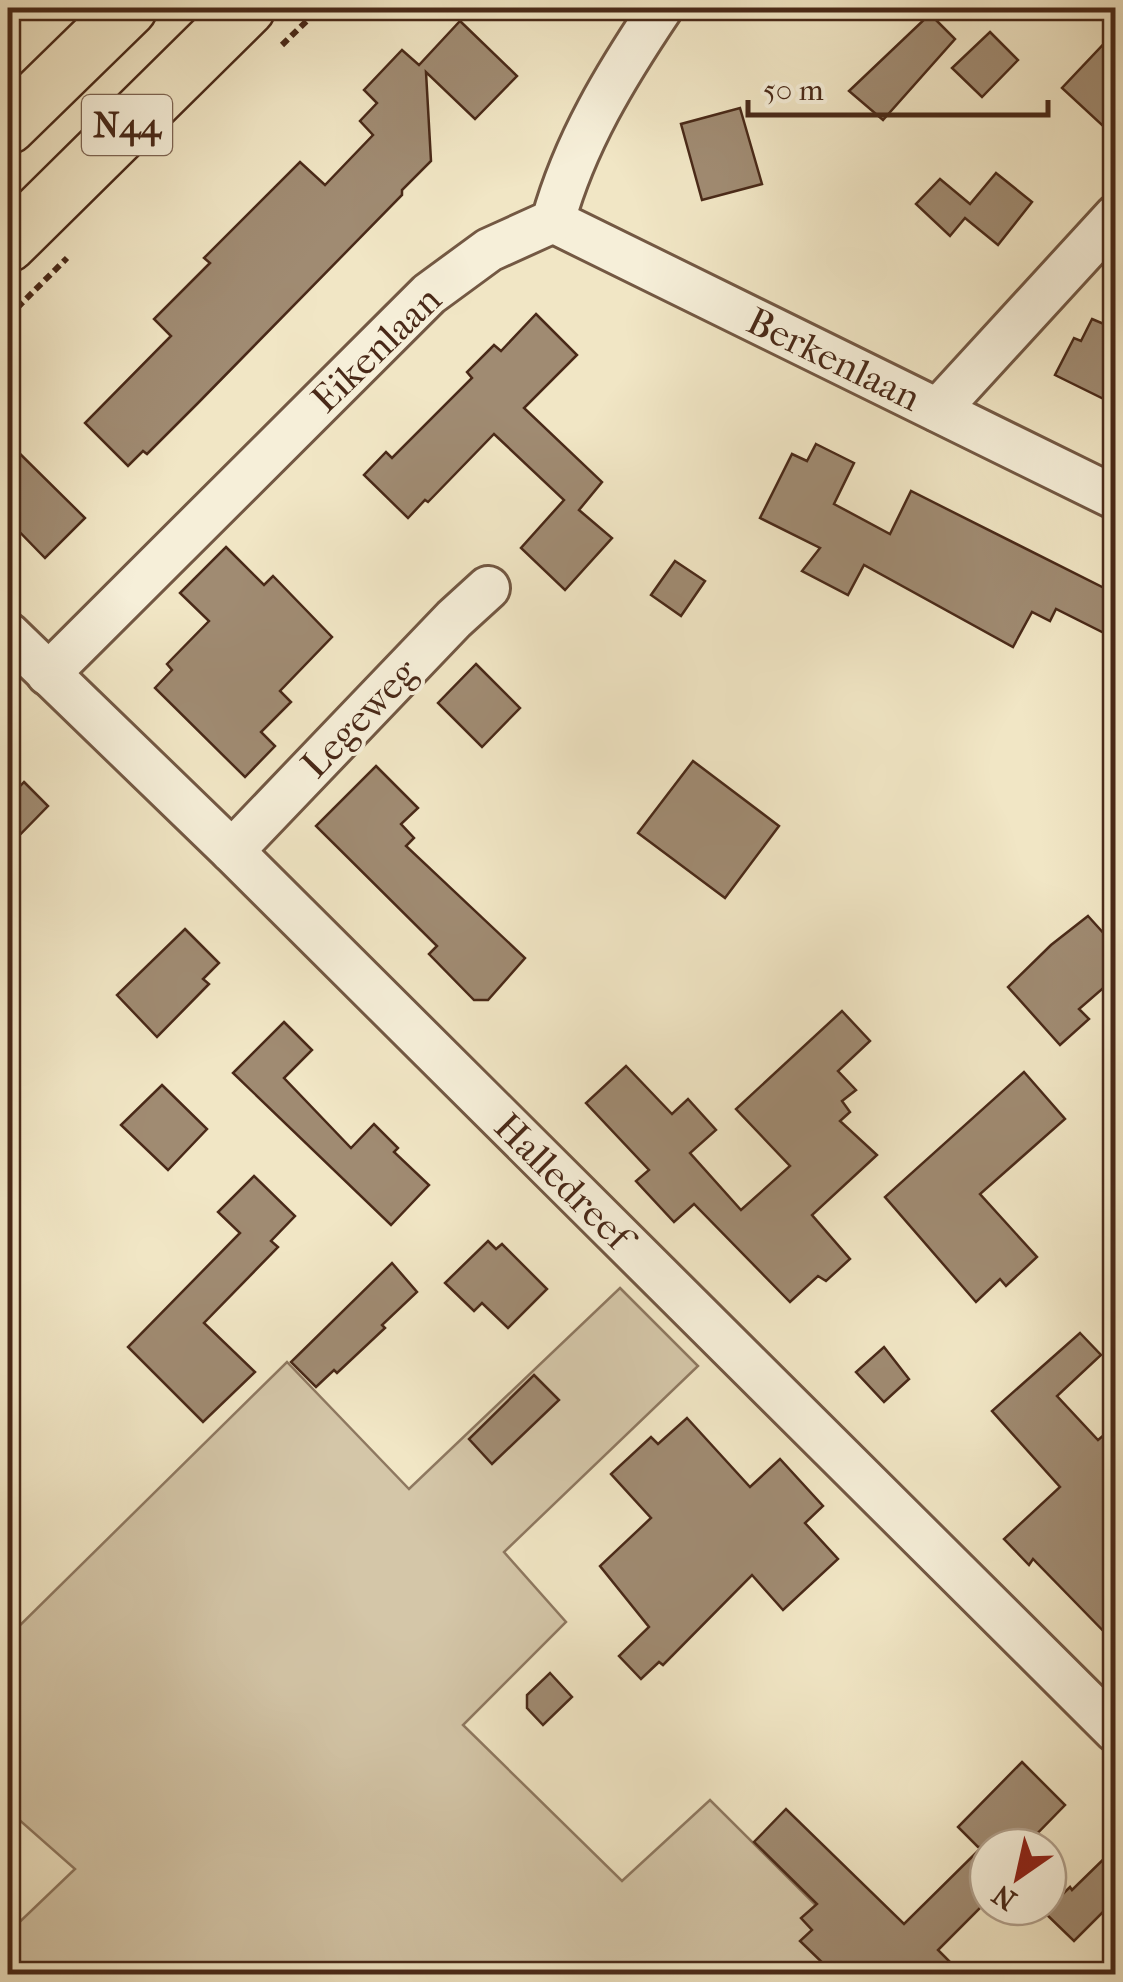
<svg xmlns="http://www.w3.org/2000/svg" width="1123" height="1982" font-family="'IM FELL French Canon',serif">
  <style>
    .green { fill: #d4c6a8; stroke: #8e7860; stroke-width: 2.5 }
    .building { fill: #a08b72; stroke: #492918; stroke-width: 2.5 }
    .lines { fill: none; stroke-linecap: round; stroke-linejoin: round }
    .street-casing { stroke: #735843; stroke-width: 48 }
    .highway-casing { stroke: #492918; stroke-width: 60 }
    .path { stroke: #492918; stroke-width: 6; stroke-dasharray: 8 5; stroke-linecap: butt }
    .street { stroke: #f6efd9; stroke-width: 42 }
    .highway { stroke: #f1e6c5; stroke-width: 55 }
    .labels { text-anchor: middle; stroke-width: 8; stroke-linejoin: round; paint-order: stroke }
    .shield { fill: #f6efd9; stroke: #7d6452; stroke-width: 2.5 }
    .shield-label { font-size: 35px; font-weight: bold; fill: #492918 }
    .street-label { font-size: 38px; fill: #492918; stroke: #f6efd9 }
  </style>
  <rect width="100%" height="100%" fill="#f1e6c5"/>
  <filter id="stains"><feTurbulence type="fractalNoise" baseFrequency=".002" numOctaves="4"/><feColorMatrix values="0 0 0 0 .2 0 0 0 0 .09 0 0 0 0 .02 0 0 0 .5 -.17"/></filter>
  <radialGradient id="worn" r=".72"><stop offset=".6" stop-color="#630" stop-opacity="0"/><stop offset="1" stop-color="#630" stop-opacity=".3"/></radialGradient>
  <path class="green" d="M620,1288L698,1366L504,1552L566,1622L463,1725L622,1881L710,1800L885,1974H8V1933L75,1869L8,1810V1637L287,1362L409,1489Z"/>
  <g class="building">
    <path d="M930,14L955,39L883,120L849,91Z"/>
    <path d="M460,21L517,76L475,119L426,72L431,161L402,190V195L198,403L147,454L143,451L128,466L85,423L171,336L154,319L210,263L204,258L300,162L325,185L373,135L360,121L377,103L364,90L402,50L419,65Z"/>
    <path d="M1116,31V138L1062,88Z"/>
    <path d="M990,32L1018,60L982,97L952,68Z"/>
    <path d="M740,108L762,184L702,200L681,124Z"/>
    <path d="M996,173L1032,202L998,245L965,218L950,236L916,204L940,179L970,204Z"/>
    <path d="M536,314L577,355L524,408L602,482L579,510L612,538L565,590L521,548L564,500L494,434L428,502L425,500L408,518L364,475L386,452L392,458L472,378L467,372L494,345L501,351Z"/>
    <path d="M1092,319L1116,329V405L1055,375L1074,338L1081,341Z"/>
    <path d="M8,442L85,518L45,558L8,520Z"/>
    <path d="M816,444L854,463L834,504L890,534L911,491L1116,594V639L1056,609L1050,621L1032,612L1013,647L864,565L848,595L802,571L820,548L760,518L792,454L807,461Z"/>
    <path d="M226,547L264,585L273,576L332,637L280,691L291,702L261,732L275,746L245,777L155,688L172,670L167,664L209,621L180,593Z"/>
    <path d="M675,561L705,581L681,616L651,595Z"/>
    <path d="M476,664L520,708L482,747L438,703Z"/>
    <path d="M693,761L779,826L725,898L638,833Z"/>
    <path d="M376,766L418,808L401,824L414,838L406,846L525,958L488,1000H474L429,954L437,946L316,826Z"/>
    <path d="M24,782L48,806L8,847V799Z"/>
    <path d="M1088,916L1116,947V977L1079,1009L1089,1019L1060,1045L1008,987L1051,945Z"/>
    <path d="M185,929L219,963L203,979L209,984L157,1037L117,995Z"/>
    <path d="M842,1011L870,1041L838,1071L856,1090L842,1101L850,1112L840,1121L877,1155L812,1215L850,1259L826,1281L818,1276L790,1302L694,1204L674,1222L636,1181L649,1170L586,1103L626,1066L672,1114L688,1099L716,1130L690,1153L741,1210L790,1166L736,1109Z"/>
    <path d="M284,1022L312,1050L284,1078L351,1148L374,1124L398,1148L394,1152L429,1185L391,1225L233,1073Z"/>
    <path d="M1024,1072L1065,1119L980,1194L1037,1257L1006,1286L1000,1279L976,1302L885,1197Z"/>
    <path d="M162,1085L207,1129L168,1170L121,1125Z"/>
    <path d="M254,1176L295,1216L271,1241L278,1247L204,1323L255,1372L203,1422L128,1347L240,1233L218,1212Z"/>
    <path d="M488,1241L496,1249L502,1244L547,1289L508,1328L482,1303L474,1311L445,1283Z"/>
    <path d="M392,1263L417,1292L382,1325L385,1328L337,1373L334,1370L316,1387L291,1362Z"/>
    <path d="M1080,1333L1101,1355L1057,1396L1098,1440L1116,1425V1644L1033,1559L1029,1565L1004,1539L1060,1487L992,1411Z"/>
    <path d="M884,1347L909,1379L884,1402L856,1372Z"/>
    <path d="M534,1375L559,1400L492,1464L469,1439Z"/>
    <path d="M687,1418L750,1487L780,1459L823,1506L805,1523L838,1559L783,1610L752,1575L663,1665L659,1662L641,1679L619,1656L649,1627L600,1566L651,1518L611,1474L651,1437L658,1444Z"/>
    <path d="M550,1673L572,1697L543,1725L527,1708V1695Z"/>
    <path d="M1022,1762L1065,1805L1024,1847H988V1900L938,1950L962,1974H834L800,1941L812,1930L801,1918L817,1904L754,1842L786,1809L904,1924L982,1847H978L958,1827Z"/>
    <path d="M1116,1847V1899L1074,1941L1044,1912L1070,1887L1072,1890Z"/>
  </g>
  <g class="lines">
    <g class="street-casing">
      <g id="street">
        <path d="M553,221L1116,498"/>
        <path d="M938,410L1116,216"/>
        <path d="M8,634L232,851L1116,1731"/>
        <path d="M48,674L429,294L489,250L553,221C575,142 616,75 661,8"/>
        <path d="M232,851L454,619L488,588"/>
      </g>
    </g>
    <g class="highway-casing">
      <g id="highway">
        <path d="M8,126L129,8"/>
        <path d="M8,244L247,8"/>
      </g>
    </g>
    <g class="path">
      <path d="M282,45L320,8"/>
      <path d="M8,317L67,258"/>
      <path d="M1109,872L1116,860"/>
    </g>
    <use href="#street" class="street"/>
    <use href="#highway" class="highway"/>
  </g>
  <g class="labels">
    <rect class="shield" x="82" y="95" width="90" height="60" rx="8"/>
    <g class="shield-label">
      <text x="127" y="137">N44</text>
    </g>
    <g class="street-label">
      <text transform="translate(376 349) rotate(-44)" y="13">Eikenlaan</text>
      <text transform="translate(834 359) rotate(26)" y="13">Berkenlaan</text>
      <text transform="translate(359 718) rotate(-46)" y="13">Legeweg</text>
      <text transform="translate(563 1181) rotate(45)" y="13">Halledreef</text>
    </g>
  </g>
  <rect width="1123" height="1982" fill="none" stroke="#f1e6c5" stroke-width="40"/>
  <rect x="10" y="10" width="1103" height="1962" fill="none" stroke="#492918" stroke-width="5"/>
  <rect x="20" y="20" width="1083" height="1942" fill="none" stroke="#492918" stroke-width="2.5"/>
  <g transform="translate(1018 1877) rotate(214)"><circle r="48" fill="#f6efd9" stroke="#b1a08c" stroke-width="2.5"/>
  <path d="M0-8L18 38L0 25L-18 38Z" fill="#8f2418"/>
  <text y="-15" font-size="28" font-weight="bold" text-anchor="middle" fill="#492918">N</text>
  </g>
  <path d="M748 100v15h300v-15" fill="none" stroke="#492918" stroke-width="5"/>
  <text x="763" y="100" font-size="30" fill="#492918" stroke="#f6efd9" stroke-width="8" paint-order="stroke">50 m</text>
  <rect width="100%" height="100%" filter="url(#stains)"/>
  <rect width="100%" height="100%" fill="url(#worn)"/>
</svg>
